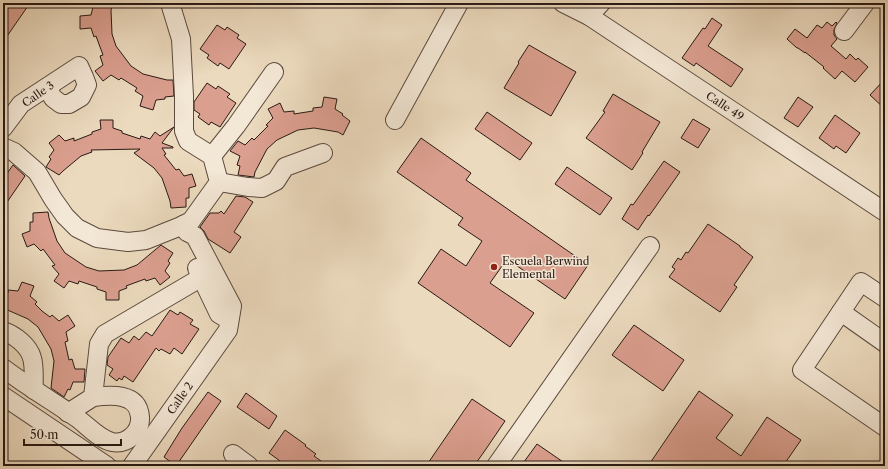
<svg xmlns="http://www.w3.org/2000/svg" width="888" height="469" font-family="'Libre Caslon Text',serif">
  <style>
    .building { fill: #db9f8f; stroke: #291a14 }
    .lines { fill: none; stroke-linecap: round; stroke-linejoin: round }
    .minor-casing { stroke: #5a4a3e; stroke-width: 20 }
    .minor { stroke: #f3e7d5; stroke-width: 18 }
    .poi-dot { fill: #8f2418; stroke: #f3e7d5; stroke-width: 1.5 }
    .labels { text-anchor: middle; stroke-width: 3; stroke-linejoin: round; paint-order: stroke }
    .street-label { font-size: 11px; fill: #291a14; stroke: #f3e7d5 }
    .poi-label { font-size: 11px; fill: #291a14; stroke: #f3e7d5; text-anchor: start }
  </style>
  <rect width="100%" height="100%" fill="#ecdabe"/>
  <filter id="stains"><feTurbulence type="fractalNoise" baseFrequency=".005" numOctaves="4"/><feColorMatrix values="0 0 0 0 .2 0 0 0 0 .09 0 0 0 0 .02 0 0 0 .5 -.17"/></filter>
  <radialGradient id="worn" r=".72"><stop offset=".6" stop-color="#630" stop-opacity="0"/><stop offset="1" stop-color="#630" stop-opacity=".3"/></radialGradient>
  <g class="building">
    <path d="M3,3H30L3,42Z"/>
    <path d="M97,3H113L111,10L112,34L116,46L131,66L143,74L167,80H173L174,96L165,97V99L156,100L153,110L140,106L143,96L135,91L137,88L121,78L119,80L111,75L103,81L95,71L103,65L100,56L103,55L96,36L94,37L91,28L80,29V16L91,15L93,7H95Z"/>
    <path d="M712,18L722,25L708,46L743,69L731,87L696,63L694,66L682,58L703,28L705,29Z"/>
    <path d="M827,22L832,26L836,22L837,23L834,30V35L837,39L831,46L846,59L850,54L856,60L858,58L868,67L855,82L842,71L835,79L823,68L824,67L805,52V53L798,48H797L787,39L795,29L807,38L817,25L822,28Z"/>
    <path d="M217,25L225,30L227,27L239,35L237,38L246,44L229,69L220,63L218,66L207,58L209,55L200,49Z"/>
    <path d="M529,45L576,72L551,116L504,88L519,63L518,62Z"/>
    <path d="M885,79V109L870,95Z"/>
    <path d="M207,83L216,89L218,86L230,94L227,97L236,103L220,127L211,122L209,125L198,117L200,114L194,110V102Z"/>
    <path d="M613,94L660,122L642,152L643,153L632,170L586,138L605,112L603,111Z"/>
    <path d="M324,97L337,99L335,109L343,114L342,115L350,121L343,135L338,132L314,128L298,130L277,140L267,149L255,172L254,177L238,175L240,166L237,165L240,156L230,151L238,141L245,145L252,138L254,140L268,126L266,125L273,118L268,109L280,103L284,112L294,111V114L313,111V108L322,107Z"/>
    <path d="M798,97L813,107L798,127L784,118Z"/>
    <path d="M487,112L532,143L520,160L475,129Z"/>
    <path d="M835,115L860,133L846,153L836,146L834,149L819,138Z"/>
    <path d="M693,119L710,129L698,148L681,138Z"/>
    <path d="M100,120H113V128L122,131V133L140,139L141,136L150,139L155,132L160,136L174,127L162,143L173,147V148H162L166,154L164,155L176,170L179,169L184,176L192,174L196,186L189,188V198H186V207L171,208L170,201L162,178L154,168L134,153L140,149L91,150L92,152L81,156L63,171L59,175L46,167L51,159L49,157L54,150L49,143L59,135L65,141L74,138V141L92,134V132L101,129Z"/>
    <path d="M421,138L471,173L466,180L588,265L565,299L507,259L490,283L534,313L510,347L418,283L441,249L466,266L482,241L458,225L463,218L397,172Z"/>
    <path d="M664,161L680,172L649,216L648,215L638,230L622,219L631,204L633,205Z"/>
    <path d="M13,165L25,176L3,208V179Z"/>
    <path d="M567,167L612,198L600,215L555,184Z"/>
    <path d="M236,196L245,197L253,202L234,232L241,237L230,253L208,239L204,231L200,227L210,213H219L221,211L224,214Z"/>
    <path d="M48,212L49,218L57,241L65,253L86,267L99,271L124,270L137,265L161,245L173,253L168,261L170,263L165,271L170,277L160,285L155,278L146,281L145,279L126,286L127,288L119,291V300H106V292L97,289V287L79,281L78,284L69,281L64,288L54,281L59,274L52,266L55,265L43,249L41,251L34,244L27,247L22,234L30,231V222H33V213Z"/>
    <path d="M708,224L740,246V247L753,257L734,285L737,287L720,312L669,277L675,269L672,267L678,258L681,260L686,252L688,253Z"/>
    <path d="M22,282L34,286L30,296L37,302L35,304L42,311L50,317L52,315L59,321L68,315L75,326L66,332L68,341L65,342L69,360L72,359L75,369H85L84,382H73L70,390L68,389L64,397L51,388L54,361L51,349L38,327L28,319L3,308V293H8V290L18,291Z"/>
    <path d="M170,310L178,315L180,312L193,320L190,324L199,329L182,354L174,348L170,354L161,349L159,351L156,348L133,382L124,376L122,380L119,378L117,381L109,375L113,369L107,365L108,357L121,338L129,343L134,336L139,340L146,332L152,336Z"/>
    <path d="M634,325L684,360L663,391L612,355Z"/>
    <path d="M699,391L733,415L716,438L741,456L767,417L801,440L783,466H648Z"/>
    <path d="M208,392L221,401L176,466L164,457L182,428Z"/>
    <path d="M246,393L277,416L269,429L237,407Z"/>
    <path d="M472,399L505,421L486,449L474,466H426Z"/>
    <path d="M285,430L306,445L305,446L316,454L314,456L328,466H287L269,453Z"/>
    <path d="M537,444L569,466H521Z"/>
  </g>
  <g class="lines">
    <g class="minor-casing">
      <g id="minor">
        <path d="M563,3L589,16L885,212"/>
        <path d="M589,16L601,3"/>
        <path d="M844,31L865,3"/>
        <path d="M395,120L459,3"/>
        <path d="M3,128L21,104L79,66L84,77L87,85L81,97L69,104H61L53,98L47,87"/>
        <path d="M3,147L14,152L37,172L53,199L65,216L77,228L97,238L128,242L146,240L181,226L191,221L219,182L212,156L188,141L184,131V96L181,39L170,3"/>
        <path d="M212,156L236,126L274,72"/>
        <path d="M219,182L248,187L262,188L276,181L285,167L323,153"/>
        <path d="M197,268L219,314L229,320"/>
        <path d="M885,298L861,282L802,370L885,427"/>
        <path d="M841,312L885,343"/>
        <path d="M3,331C15,335 29,346 32,358C35,368 33,380 34,390"/>
        <path d="M3,368C27,386 52,401 77,418C88,426 99,439 112,442C127,445 141,432 140,417C138,392 110,395 93,397"/>
        <path d="M3,396L107,466"/>
        <path d="M68,413L93,397L99,344L105,334L202,277L213,272"/>
        <path d="M233,454L249,466"/>
        <path d="M132,466L228,330L232,306L195,236L187,232L183,225"/>
        <path d="M496,466L650,246"/>
      </g>
    </g>
    <use href="#minor" class="minor"/>
  </g>
  <circle class="poi-dot" cx="494" cy="267" r="4"/>
  <g class="labels">
    <g class="street-label">
      <text transform="translate(38 94) rotate(-35)" y="4">Calle 3</text>
      <text transform="translate(725 106) rotate(33)" y="4">Calle 49</text>
      <text transform="translate(180 398) rotate(-55)" y="4">Calle 2</text>
    </g>
    <g class="poi-label">
      <text x="502" y="265">Escuela Berwind<tspan x="502" dy="13">Elemental</tspan></text>
    </g>
  </g>
  <rect width="888" height="469" fill="none" stroke="#ecdabe" stroke-width="16"/>
  <rect x="4" y="4" width="880" height="461" fill="none" stroke="#291a14" stroke-width="2"/>
  <rect x="8" y="8" width="872" height="453" fill="none" stroke="#291a14"/>
  <path d="M24 439v6h97v-6" fill="none" stroke="#291a14" stroke-width="2"/>
  <text x="30" y="439" font-size="12" fill="#291a14" stroke="#f3e7d5" stroke-width="3" paint-order="stroke">50 m</text>
  <rect width="100%" height="100%" filter="url(#stains)"/>
  <rect width="100%" height="100%" fill="url(#worn)"/>
</svg>
